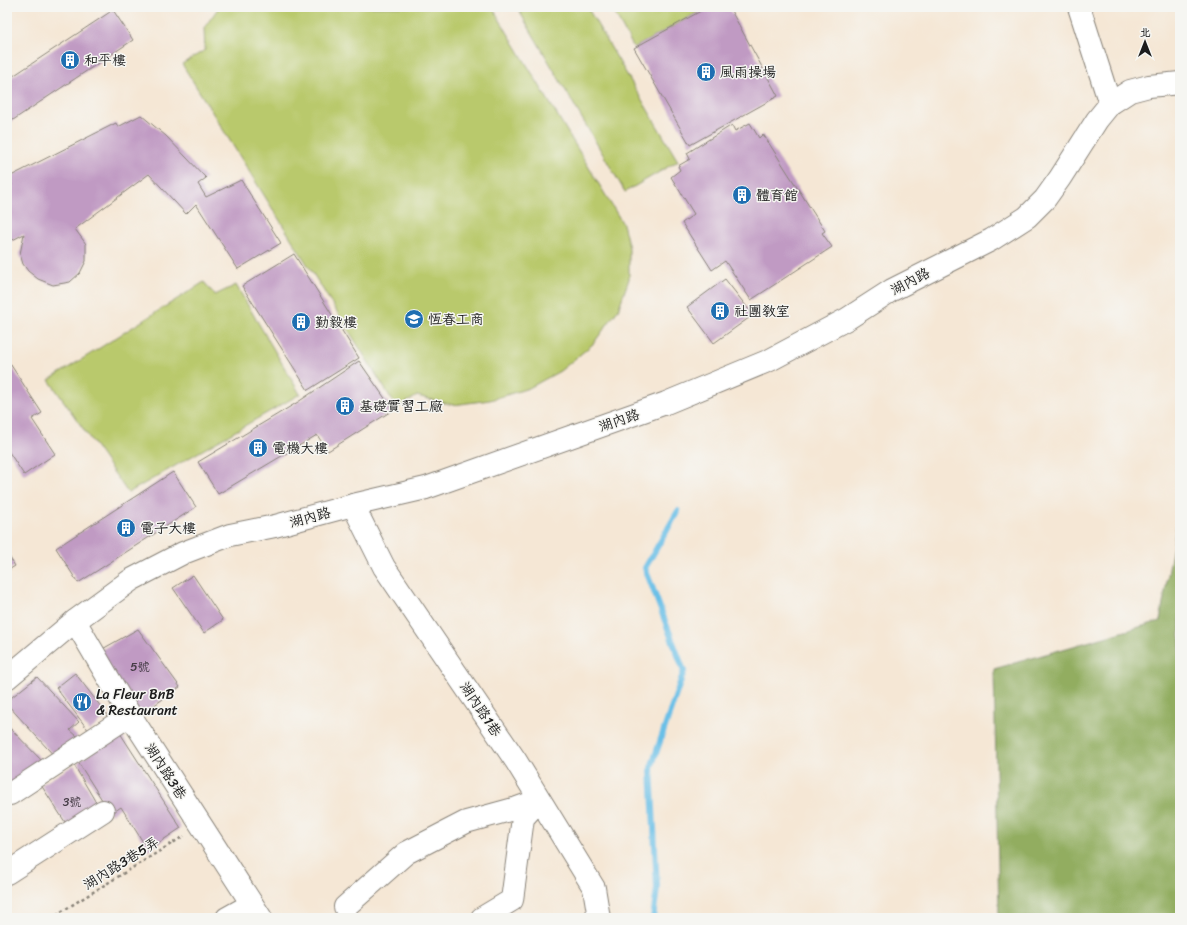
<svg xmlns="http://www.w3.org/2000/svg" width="1187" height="925" font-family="Sriracha,'LXGW WenKai TC',sans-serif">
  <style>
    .green { fill: #b9c96c; stroke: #6a7244 }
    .forest { fill: #92ad60; stroke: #57643e }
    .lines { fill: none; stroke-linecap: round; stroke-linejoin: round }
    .stream { stroke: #6ac0e7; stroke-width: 6 }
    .building { fill: #c09ac3 }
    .minor-casing { stroke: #888278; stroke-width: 24 }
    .path { stroke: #888278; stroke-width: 2.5; stroke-dasharray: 3 3; stroke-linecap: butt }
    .minor { stroke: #fff; stroke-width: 22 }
    .labels { text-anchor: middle; stroke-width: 3; stroke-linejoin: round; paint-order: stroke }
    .number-label { font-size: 12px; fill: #453c46 }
    .poi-label { font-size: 14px; fill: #1c1c1c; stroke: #f6f6f2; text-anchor: start }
    .street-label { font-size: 14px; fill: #1c1c1c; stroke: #f6f6f2 }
  </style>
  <rect width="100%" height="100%" fill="#f6f6f2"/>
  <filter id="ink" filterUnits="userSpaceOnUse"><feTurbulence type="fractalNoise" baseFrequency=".025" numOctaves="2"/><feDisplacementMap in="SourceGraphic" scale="8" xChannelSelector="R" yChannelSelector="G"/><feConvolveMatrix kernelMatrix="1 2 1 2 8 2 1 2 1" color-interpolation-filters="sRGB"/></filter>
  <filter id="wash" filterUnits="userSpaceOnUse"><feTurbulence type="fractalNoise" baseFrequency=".012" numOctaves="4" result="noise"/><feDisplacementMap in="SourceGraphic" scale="16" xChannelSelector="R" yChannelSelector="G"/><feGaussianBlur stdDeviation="0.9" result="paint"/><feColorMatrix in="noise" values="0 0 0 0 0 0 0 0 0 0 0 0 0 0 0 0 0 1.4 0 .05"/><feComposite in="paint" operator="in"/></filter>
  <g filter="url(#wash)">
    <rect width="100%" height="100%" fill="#f5e7d5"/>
    <g class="green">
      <path d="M219,7H492L623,224L629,248V279L618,310L593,344L560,371L529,388L490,400L453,405L417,396L397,408L182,64L205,50L204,28Z"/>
      <path d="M522,7H587L678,161L625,192L518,9Z"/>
      <path d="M611,7H708L634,48Z"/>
      <path d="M204,282L215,295L236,285L300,394L128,493L49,380Z"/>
    </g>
    <path class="forest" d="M1180,505V918H999L994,669L1160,621Z"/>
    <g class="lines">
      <path class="stream" d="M653,918L657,888L651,768L684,671L645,568L678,511"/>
    </g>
    <g id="blocks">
      <g class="building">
        <path d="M708,7H729L778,96L690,145L634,48Z"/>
        <path d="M113,10L133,40L7,124V80Z"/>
        <path d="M141,115L166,136L206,178L198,184L206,197L241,180L281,243L238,269L196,204L186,214L149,174L75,229L86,244V261L80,273L70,282L53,285L38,279L28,271L23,264L20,254L24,234L7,243V188L12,185L9,177L116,123L118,127Z"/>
        <path d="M750,123L759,138L763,134L825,231L822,233L832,247L751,300L725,261L712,270L682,223L694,214L671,177L680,170L678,166L690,159L687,153L732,125L735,131Z"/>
        <path d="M294,254L359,358L308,390L242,286Z"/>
        <path d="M725,279L753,315L714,343L687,307Z"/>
        <path d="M7,359L42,413L32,419L55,454L24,475L7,449Z"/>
        <path d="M359,361L393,410L328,451L317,435L218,494L198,462L298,402Z"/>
        <path d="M173,472L196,507L78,583L56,548Z"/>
        <path d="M7,553L15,566L7,571Z"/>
        <path d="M193,575L223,620L204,633L173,588Z"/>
        <path d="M138,629L180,687L139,716L99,651Z"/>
        <path d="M75,673L108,716L89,731L56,688Z"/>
        <path d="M37,677L79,722L70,730L77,736L75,745L57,759L7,704V701Z"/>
        <path d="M7,725L45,764L7,791Z"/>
        <path d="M120,733L181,828L148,850L121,807L111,814L78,762Z"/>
        <path d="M74,765L98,806L67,825L41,785Z"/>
      </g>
    </g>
  </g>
  <g filter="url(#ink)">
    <use href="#blocks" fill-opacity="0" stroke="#888278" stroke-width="1"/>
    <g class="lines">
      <g class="minor-casing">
        <g id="minor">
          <path d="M1079,7L1110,104"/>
          <path d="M353,505L384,567L516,761L594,888L599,918"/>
          <path d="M75,621L130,715L261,918"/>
          <path d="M7,678L75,621L131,580L183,553L230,535L275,526L353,505L426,488L666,403L770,360L847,319L892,290L991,240L1027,217L1045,199L1060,178L1097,120L1110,104L1130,91L1149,86L1180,83"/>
          <path d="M10,794L130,715"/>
          <path d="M7,873L103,811"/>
          <path d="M345,907L406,853L466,822L517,808L539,800L523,818L512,900L482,918"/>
          <path d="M227,918L252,904"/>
        </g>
      </g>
      <path class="path" d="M51,918L184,836"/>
      <use href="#minor" class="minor"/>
    </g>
  </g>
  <defs>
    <g id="building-disc" transform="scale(1)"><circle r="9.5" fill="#1f6fb2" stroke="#f6f6f2"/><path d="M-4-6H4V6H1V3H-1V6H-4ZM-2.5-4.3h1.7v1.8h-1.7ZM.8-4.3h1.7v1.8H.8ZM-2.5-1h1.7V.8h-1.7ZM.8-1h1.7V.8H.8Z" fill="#fff"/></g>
    <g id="school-disc" transform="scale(1)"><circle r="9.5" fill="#1f6fb2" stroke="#f6f6f2"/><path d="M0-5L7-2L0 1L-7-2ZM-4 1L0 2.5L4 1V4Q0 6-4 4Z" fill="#fff"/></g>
    <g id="restaurant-disc" transform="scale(1)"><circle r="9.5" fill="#1f6fb2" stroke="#f6f6f2"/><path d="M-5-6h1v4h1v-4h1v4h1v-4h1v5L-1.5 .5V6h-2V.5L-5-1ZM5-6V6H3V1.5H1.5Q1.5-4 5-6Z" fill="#fff"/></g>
  </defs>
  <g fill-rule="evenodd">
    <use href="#building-disc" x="70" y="60"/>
    <use href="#building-disc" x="706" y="72"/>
    <use href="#building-disc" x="742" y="195"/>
    <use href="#building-disc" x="720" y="311"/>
    <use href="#school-disc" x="414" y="319"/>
    <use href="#building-disc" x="301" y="322"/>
    <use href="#building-disc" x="345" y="406"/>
    <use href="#building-disc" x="258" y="448"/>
    <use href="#building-disc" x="126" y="528"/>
    <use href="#restaurant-disc" x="82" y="702"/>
  </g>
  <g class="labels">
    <g class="number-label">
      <text x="140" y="671">5號</text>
      <text x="72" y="806">3號</text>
    </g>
    <g class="poi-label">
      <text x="84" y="65">和平樓</text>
      <text x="720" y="77">風雨操場</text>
      <text x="756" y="200">體育館</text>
      <text x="734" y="316">社團教室</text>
      <text x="428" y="324">恆春工商</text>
      <text x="315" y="327">勤毅樓</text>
      <text x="359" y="411">基礎實習工廠</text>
      <text x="272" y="453">電機大樓</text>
      <text x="140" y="533">電子大樓</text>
      <text x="96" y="699">La Fleur BnB<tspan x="96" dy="16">&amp; Restaurant</tspan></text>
    </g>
    <g class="street-label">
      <text transform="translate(910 281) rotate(-28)" y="5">湖內路</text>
      <text transform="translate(619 420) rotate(-19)" y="5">湖內路</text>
      <text transform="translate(310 517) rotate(-15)" y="5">湖內路</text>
      <text transform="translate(481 709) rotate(56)" y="5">湖內路1巷</text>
      <text transform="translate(166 771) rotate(57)" y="5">湖內路3巷</text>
      <text transform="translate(121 863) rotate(-32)" y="5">湖內路3巷5弄</text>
    </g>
  </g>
  <rect width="1187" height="925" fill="none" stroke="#f6f6f2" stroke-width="24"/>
  <g transform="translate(1145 42)" stroke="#f6f6f2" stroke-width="3" paint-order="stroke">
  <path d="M0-3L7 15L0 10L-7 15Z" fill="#1c1c1c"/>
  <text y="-6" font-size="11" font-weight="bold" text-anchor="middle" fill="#1c1c1c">北</text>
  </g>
</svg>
